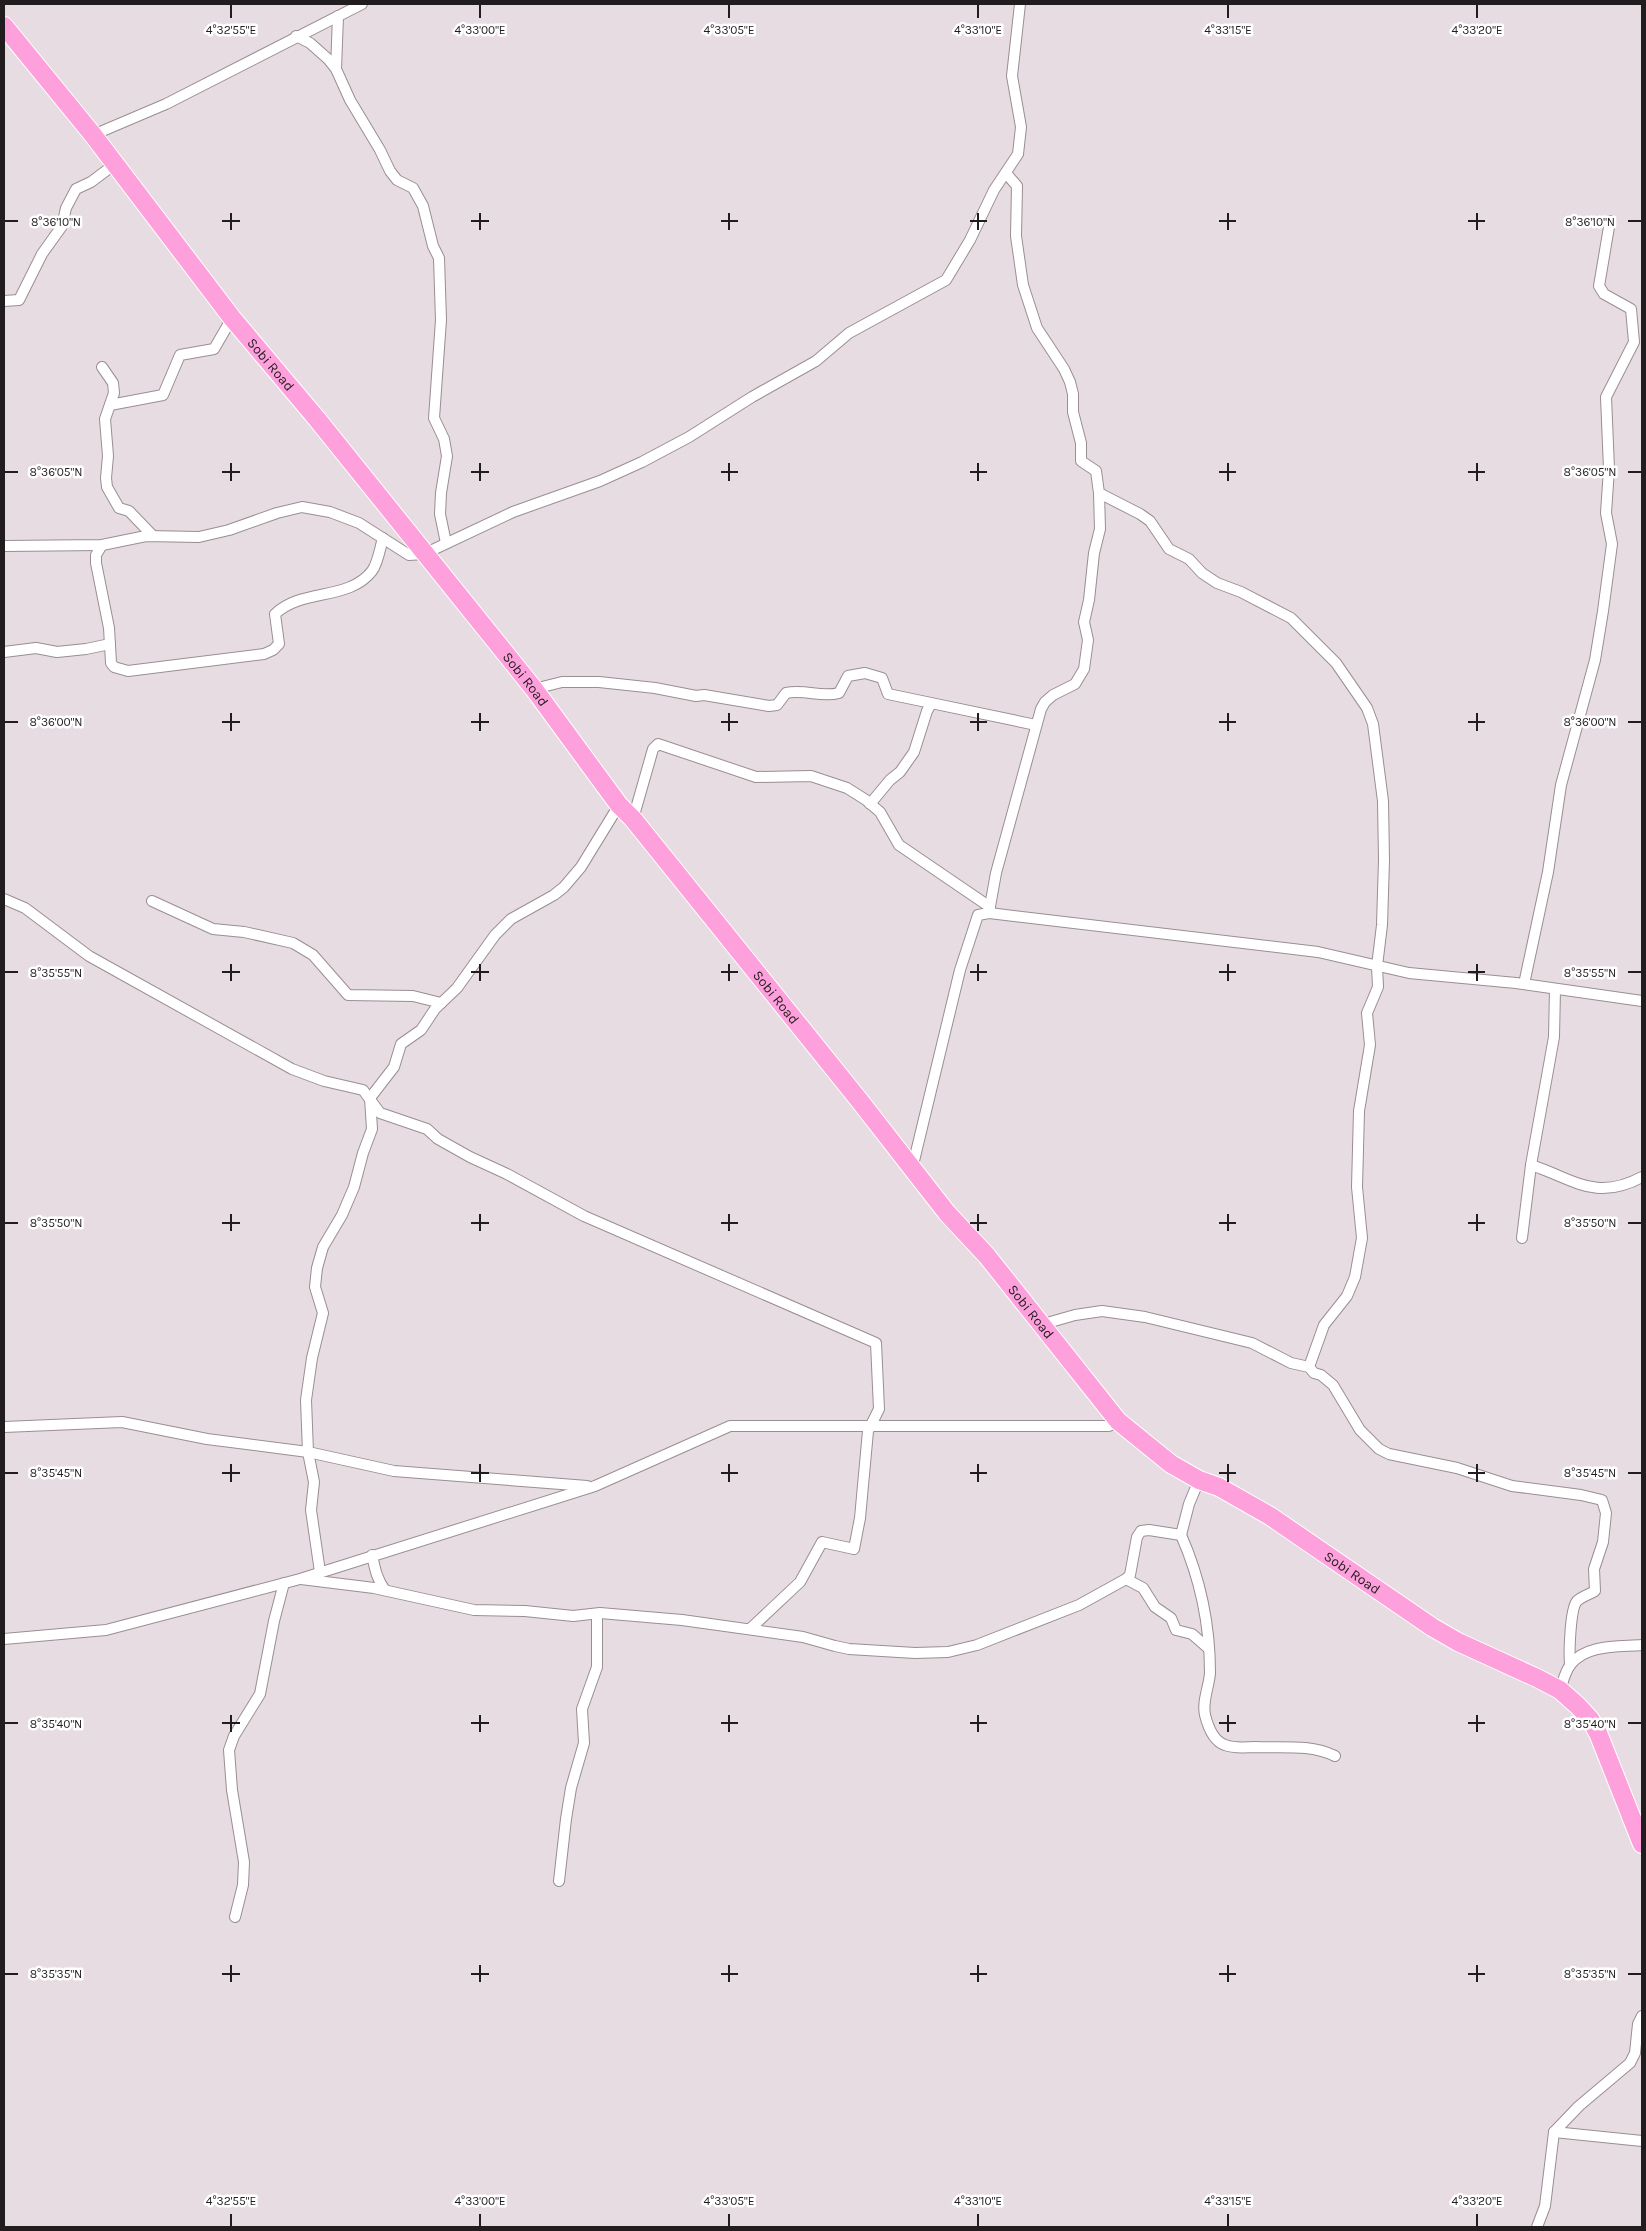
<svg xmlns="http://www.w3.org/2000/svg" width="1646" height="2231" font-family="Karla,sans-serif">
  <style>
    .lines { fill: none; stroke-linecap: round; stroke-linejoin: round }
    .street-casing { stroke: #998e94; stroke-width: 12 }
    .highway-casing { stroke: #fff; stroke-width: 20 }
    .street { stroke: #fff; stroke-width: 10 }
    .highway { stroke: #fea0db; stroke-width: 18 }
    .ticks { fill: none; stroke: #211d1f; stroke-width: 2 }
    .labels { text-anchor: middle; stroke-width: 5; stroke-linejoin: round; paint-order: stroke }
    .street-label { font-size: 14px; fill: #211d1f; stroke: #fff }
    .ticks-label { font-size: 12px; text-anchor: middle; fill: #211d1f; stroke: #fff; stroke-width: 5; stroke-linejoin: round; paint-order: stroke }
  </style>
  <rect width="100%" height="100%" fill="#e8dce3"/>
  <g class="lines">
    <g class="street-casing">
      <g id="street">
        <path d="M296,36L310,43L328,59L336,69L350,100L380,150L390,171L397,180L413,188L423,206L433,246L439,258L441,320L434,418L444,439L447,456L441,493L440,514L446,543"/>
        <path d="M336,69L338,16"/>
        <path d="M93,135L166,104L362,4"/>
        <path d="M1006,173L1017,186L1016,236L1023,285L1037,328L1064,369L1070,382L1073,394V412L1081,443V461L1096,471L1099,493L1140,514L1150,521L1169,549L1189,559L1202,573L1217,583L1241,592L1291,618L1336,663L1367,708L1373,724L1383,801L1384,860L1382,925L1377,966L1378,987L1367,1013L1370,1045L1359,1111L1357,1187L1362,1238L1355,1277L1347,1296L1324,1325L1309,1367"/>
        <path d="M4,301L19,300L42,254L62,226L66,208L76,189L91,182L115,164"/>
        <path d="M102,367L113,383L114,393L105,419L108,456L106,478L107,487L119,508L129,511L153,536"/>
        <path d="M110,405L163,395L180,355L214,349L232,318"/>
        <path d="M102,545L96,555V563L109,628L111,663L114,667L128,671L264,654L273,650L279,644L275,614C302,588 349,601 372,571C378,563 380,548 383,538"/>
        <path d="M4,546L102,545L146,536L199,537L229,530L277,513L302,507L330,512L359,523L409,555L424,554L513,512L600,481L642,462L689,437L752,397L816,361L849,333L946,280L970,240L994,190L1018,154L1021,127L1012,76L1020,4"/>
        <path d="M4,652L36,648L57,652L86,649L110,644"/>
        <path d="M534,689L562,682H599L655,688L696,696L704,695L769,706L777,705L786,693C806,689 821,698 839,693L848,676L865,673L882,678L888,694L1036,725"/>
        <path d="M870,804L890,780L900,772L914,752L927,711L931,704"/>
        <path d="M633,819L653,749L658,744L756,777L811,776L847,788L866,800L880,812L899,845L990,907"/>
        <path d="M4,899L25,908L89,956L292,1069L324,1081L363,1090L380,1113L427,1129L438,1139L470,1157L507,1174L584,1216L876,1343L879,1409L868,1431L860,1518L854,1549L822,1542L800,1582L750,1629"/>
        <path d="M152,901L213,929L244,932L293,943L313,955L348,995L413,996L441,1003"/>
        <path d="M989,912L996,873L1041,709L1045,702L1053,695L1075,684L1084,669L1088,640L1084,622L1089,600L1094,553L1100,529L1099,493"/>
        <path d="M1524,984L1548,872L1561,785L1595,660L1603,611L1612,544L1606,513L1609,469L1606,397L1634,342L1631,309L1604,294L1599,286L1610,221"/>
        <path d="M1531,1165C1574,1179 1595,1202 1642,1177"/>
        <path d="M912,1169L960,970L978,915L989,913L1318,952L1409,973L1516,983L1642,1001"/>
        <path d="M1522,1238L1531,1165L1554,1037L1555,989"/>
        <path d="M1040,1325L1075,1315L1102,1311L1145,1317L1252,1343L1291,1363L1309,1367L1314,1373L1321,1375L1333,1385L1360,1430L1379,1449L1389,1454L1457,1468L1512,1486L1581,1495L1602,1500L1606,1513L1603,1542L1594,1569L1595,1591C1590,1594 1581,1597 1577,1601C1570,1609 1569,1653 1570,1664"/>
        <path d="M4,1427L122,1422L207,1439L308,1452L394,1471L587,1486"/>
        <path d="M1181,1535C1200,1578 1210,1626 1210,1673C1209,1687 1202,1701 1205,1715C1208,1727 1213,1741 1225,1745C1235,1749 1246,1747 1256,1747C1282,1748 1310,1744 1335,1756"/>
        <path d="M372,1555C375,1569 377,1580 385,1590"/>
        <path d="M320,1572L311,1510L314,1482L308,1452L306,1400L312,1358L323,1313L315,1287L317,1268L323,1247L342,1215L354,1187L363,1153L372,1129L370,1098L394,1067L401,1044L421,1030L435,1009L457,988L495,935L511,919L554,895L564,887L581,867L619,805"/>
        <path d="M301,1579L374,1588L474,1610L525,1611L573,1616L600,1613L682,1620L803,1637L835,1646L849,1649L915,1653L948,1652L977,1645L1079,1605L1126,1579L1130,1575L1137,1537L1141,1531L1149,1530L1181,1535L1189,1504L1199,1480"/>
        <path d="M1126,1579L1143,1588L1155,1607L1171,1618L1176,1630L1192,1634L1208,1648"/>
        <path d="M4,1639L106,1630L300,1579L595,1486L730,1426H1109L1118,1421"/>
        <path d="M1560,1690C1563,1682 1565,1671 1571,1664C1587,1644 1619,1647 1642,1645"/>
        <path d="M559,1881L566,1819L571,1788L584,1743L582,1709L597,1667V1614H591"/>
        <path d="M235,1917L243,1885L244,1862L232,1790L229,1750L234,1736L260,1694L274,1621L284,1583"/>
        <path d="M1554,2132L1642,2141"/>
        <path d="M1537,2227L1545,2206L1554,2132L1579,2106L1630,2063L1635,2053L1638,2024L1642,2016"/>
      </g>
    </g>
    <g class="highway-casing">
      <g id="highway">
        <path id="s1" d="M4,26L93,135L232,318L317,419L534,689L619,805L633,819L859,1100L947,1213L987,1256L1118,1421L1171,1464L1199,1480L1219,1487L1270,1516L1432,1627L1458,1642L1537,1678L1560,1690L1578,1706L1590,1719L1598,1733L1642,1844"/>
      </g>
    </g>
    <use href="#street" class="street"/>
    <use href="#highway" class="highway"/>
  </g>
  <path class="ticks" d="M231,5V18M480,5V18M729,5V18M978,5V18M1228,5V18M1477,5V18M231,213V230M480,213V230M729,213V230M978,213V230M1228,213V230M1477,213V230M5,221H18M222,221H240M471,221H489M721,221H738M970,221H987M1219,221H1236M1468,221H1485M1628,221H1641M231,463V481M480,463V481M729,463V481M978,463V481M1228,463V481M1477,463V481M5,472H18M222,472H240M471,472H489M721,472H738M970,472H987M1219,472H1236M1468,472H1485M1628,472H1641M231,713V731M480,713V731M729,713V731M978,713V731M1228,713V731M1477,713V731M5,722H18M222,722H240M471,722H489M721,722H738M970,722H987M1219,722H1236M1468,722H1485M1628,722H1641M231,964V981M480,964V981M729,964V981M978,964V981M1228,964V981M1477,964V981M5,972H18M222,972H240M471,972H489M721,972H738M970,972H987M1219,972H1236M1468,972H1485M1628,972H1641M231,1214V1231M480,1214V1231M729,1214V1231M978,1214V1231M1228,1214V1231M1477,1214V1231M5,1223H18M222,1223H240M471,1223H489M721,1223H738M970,1223H987M1219,1223H1236M1468,1223H1485M1628,1223H1641M231,1464V1482M480,1464V1482M729,1464V1482M978,1464V1482M1228,1464V1482M1477,1464V1482M5,1473H18M222,1473H240M471,1473H489M721,1473H738M970,1473H987M1219,1473H1236M1468,1473H1485M1628,1473H1641M231,1715V1732M480,1715V1732M729,1715V1732M978,1715V1732M1228,1715V1732M1477,1715V1732M5,1723H18M222,1723H240M471,1723H489M721,1723H738M970,1723H987M1219,1723H1236M1468,1723H1485M1628,1723H1641M231,1965V1982M480,1965V1982M729,1965V1982M978,1965V1982M1228,1965V1982M1477,1965V1982M5,1974H18M222,1974H240M471,1974H489M721,1974H738M970,1974H987M1219,1974H1236M1468,1974H1485M1628,1974H1641M231,2214V2226M480,2214V2226M729,2214V2226M978,2214V2226M1228,2214V2226M1477,2214V2226"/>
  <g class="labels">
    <g class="street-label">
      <text dy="5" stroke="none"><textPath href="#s1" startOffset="431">Sobi Road</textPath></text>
      <text dy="5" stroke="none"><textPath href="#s1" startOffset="836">Sobi Road</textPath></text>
      <text dy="5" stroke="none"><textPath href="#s1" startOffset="1241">Sobi Road</textPath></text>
      <text dy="5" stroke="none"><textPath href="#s1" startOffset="1646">Sobi Road</textPath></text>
      <text dy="5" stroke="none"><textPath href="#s1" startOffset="2066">Sobi Road</textPath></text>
    </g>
  </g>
  <g class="ticks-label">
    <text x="231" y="34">4°32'55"E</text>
    <text x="480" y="34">4°33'00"E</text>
    <text x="729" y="34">4°33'05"E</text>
    <text x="978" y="34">4°33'10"E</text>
    <text x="1228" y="34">4°33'15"E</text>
    <text x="1477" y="34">4°33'20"E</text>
    <text x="56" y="226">8°36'10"N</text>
    <text x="1590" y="226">8°36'10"N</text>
    <text x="56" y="476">8°36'05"N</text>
    <text x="1590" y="476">8°36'05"N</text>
    <text x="56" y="726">8°36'00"N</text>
    <text x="1590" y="726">8°36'00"N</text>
    <text x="56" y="977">8°35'55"N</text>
    <text x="1590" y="977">8°35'55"N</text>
    <text x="56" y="1227">8°35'50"N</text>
    <text x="1590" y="1227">8°35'50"N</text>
    <text x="56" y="1477">8°35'45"N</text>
    <text x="1590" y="1477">8°35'45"N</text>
    <text x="56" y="1728">8°35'40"N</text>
    <text x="1590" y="1728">8°35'40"N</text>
    <text x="56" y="1978">8°35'35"N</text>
    <text x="1590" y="1978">8°35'35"N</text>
    <text x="231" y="2205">4°32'55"E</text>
    <text x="480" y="2205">4°33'00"E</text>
    <text x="729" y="2205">4°33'05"E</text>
    <text x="978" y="2205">4°33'10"E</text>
    <text x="1228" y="2205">4°33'15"E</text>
    <text x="1477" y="2205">4°33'20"E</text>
  </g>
  <rect width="1646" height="2231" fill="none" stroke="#211d1f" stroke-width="10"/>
</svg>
